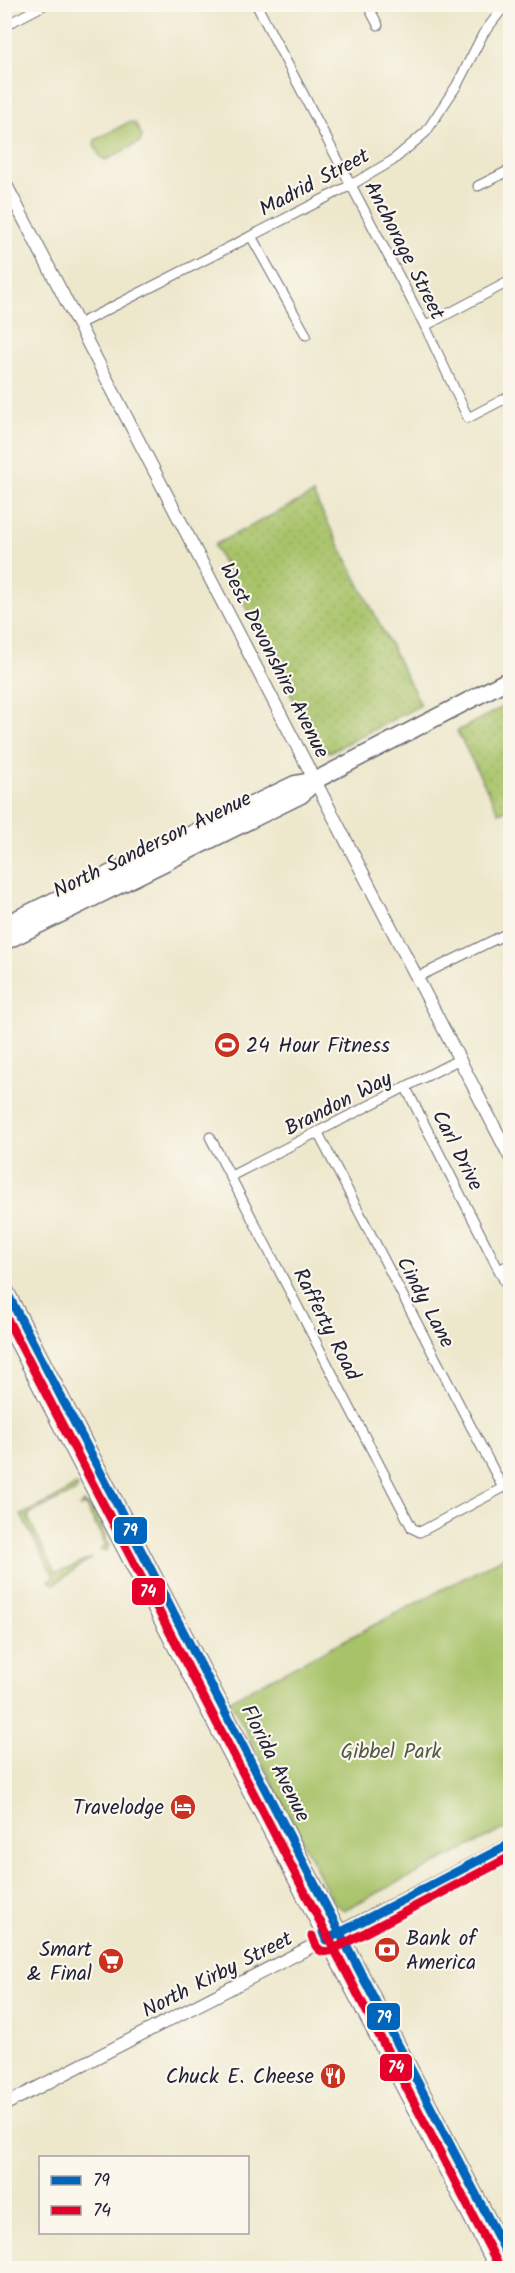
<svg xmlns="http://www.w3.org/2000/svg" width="515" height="2273" font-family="Kalam,sans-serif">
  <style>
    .grass { fill: url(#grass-dots); stroke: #647252; stroke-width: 1.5 }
    .park { fill: #a7c268; stroke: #647252; stroke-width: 1.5 }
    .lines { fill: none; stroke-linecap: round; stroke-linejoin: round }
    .street-casing { stroke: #69676e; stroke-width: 11 }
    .secondary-casing { stroke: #69676e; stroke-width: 14 }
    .primary-casing { stroke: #69676e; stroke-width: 16 }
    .highway-casing { stroke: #69676e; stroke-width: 19 }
    .street { stroke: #fff; stroke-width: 9 }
    .secondary { stroke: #fff; stroke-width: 12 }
    .primary { stroke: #fff; stroke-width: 14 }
    .highway { stroke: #fff; stroke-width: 16 }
    .bus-1-casing { stroke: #fbf7ec; stroke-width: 14 }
    .bus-2-casing { stroke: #fbf7ec; stroke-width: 14 }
    .bus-1 { stroke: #0065bd; stroke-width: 9 }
    .bus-2 { stroke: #e4002b; stroke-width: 9 }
    .labels { text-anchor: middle; stroke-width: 4.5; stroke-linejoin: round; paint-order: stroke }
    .street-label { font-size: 21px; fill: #22223b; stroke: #fbf7ec }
    .poi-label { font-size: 21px; fill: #22223b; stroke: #fbf7ec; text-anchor: end }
    .park-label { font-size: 21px; fill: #515a4b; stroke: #fbf7ec }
    .line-badge { stroke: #fbf7ec; stroke-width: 2 }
    .badge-label { font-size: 16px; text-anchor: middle; font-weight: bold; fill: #fff }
  </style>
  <defs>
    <pattern id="grass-dots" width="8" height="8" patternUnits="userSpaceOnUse" patternTransform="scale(1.5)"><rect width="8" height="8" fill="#a7c268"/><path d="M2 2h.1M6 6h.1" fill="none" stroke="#8fa65b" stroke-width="1.8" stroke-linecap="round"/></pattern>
  </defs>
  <rect width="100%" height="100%" fill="#fbf7ec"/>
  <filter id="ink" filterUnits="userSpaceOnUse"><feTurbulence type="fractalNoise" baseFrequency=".0167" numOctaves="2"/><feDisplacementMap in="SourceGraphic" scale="12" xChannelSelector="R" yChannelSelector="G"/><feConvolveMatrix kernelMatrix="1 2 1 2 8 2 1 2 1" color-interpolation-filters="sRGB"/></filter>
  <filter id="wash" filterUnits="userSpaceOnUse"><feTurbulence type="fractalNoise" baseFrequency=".008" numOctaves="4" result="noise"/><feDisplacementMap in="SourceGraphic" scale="24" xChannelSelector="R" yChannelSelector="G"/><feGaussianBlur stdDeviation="1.35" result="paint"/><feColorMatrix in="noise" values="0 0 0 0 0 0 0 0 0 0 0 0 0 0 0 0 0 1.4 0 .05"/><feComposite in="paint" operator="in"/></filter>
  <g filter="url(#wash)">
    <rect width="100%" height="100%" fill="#ede7cc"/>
    <g class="grass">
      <path d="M313,494L421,705L330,752L318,748L214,545Z"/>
      <path d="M510,703V808L499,813L457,731Z"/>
      <path d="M76,1485L78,1488L75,1492L31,1513L28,1517L55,1572C64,1573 82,1561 92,1558L54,1584L49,1581L54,1577L21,1515L56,1498Z"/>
      <path d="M83,1503C97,1508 104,1534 109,1546L106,1551L100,1549L106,1545L85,1505L79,1507Z"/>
    </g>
    <g class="park">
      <path d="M129,122L135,123L142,136L140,142L106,160L101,158L94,145L95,140Z"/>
      <path d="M510,1554V1826L344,1910L334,1903L230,1700Z"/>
    </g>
  </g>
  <g filter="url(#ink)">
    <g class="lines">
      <g class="street-casing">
        <g id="street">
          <path d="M256,4L425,326L468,418L510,396"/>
          <path d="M367,4L378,25"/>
          <path d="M4,26L46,4"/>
          <path d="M478,186L510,170"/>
          <path d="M251,236L306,335"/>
          <path d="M79,324L351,185L392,161L426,132L457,85L483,34L506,4"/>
          <path d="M425,326L510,281"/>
          <path d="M418,977L510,932"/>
          <path d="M406,1088L510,1292"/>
          <path d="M318,1133L503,1488"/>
          <path d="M210,1137L412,1528L420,1532L510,1484"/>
          <path d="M231,1176L460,1059"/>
          <path d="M499,1270L510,1264"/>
        </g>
      </g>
      <g class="secondary-casing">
        <g id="secondary">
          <path d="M4,181L510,1157"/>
          <path d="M4,2105L510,1844"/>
        </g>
      </g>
      <g class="primary-casing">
        <g id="primary">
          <path d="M4,1286L510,2260"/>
          <path d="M4,1317L497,2268"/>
        </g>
      </g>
      <g class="highway-casing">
        <g id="highway">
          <path d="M4,925L295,784L316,780"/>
          <path d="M4,942L301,795L316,780L510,679"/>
        </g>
      </g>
      <use href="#street" class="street"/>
      <use href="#secondary" class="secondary"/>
      <use href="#primary" class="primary"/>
      <use href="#highway" class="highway"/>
      <g class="bus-1-casing">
        <g id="bus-1">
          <path d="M4,1287L510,2260"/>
          <path d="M323,1932L326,1940L510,1844"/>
        </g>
      </g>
      <g class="bus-2-casing">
        <g id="bus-2">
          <path d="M4,1313L499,2266"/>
          <path d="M312,1936C315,1946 319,1954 330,1951L510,1857"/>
        </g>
      </g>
      <use href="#bus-1" class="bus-1"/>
      <use href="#bus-2" class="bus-2"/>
    </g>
  </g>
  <defs>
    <g id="stadium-disc" transform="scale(1.35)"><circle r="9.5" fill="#c8321e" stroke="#fbf7ec"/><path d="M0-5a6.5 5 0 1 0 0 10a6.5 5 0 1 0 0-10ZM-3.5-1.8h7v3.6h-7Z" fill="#fff"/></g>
    <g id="hotel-disc" transform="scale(1.35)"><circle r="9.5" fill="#c8321e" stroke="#fbf7ec"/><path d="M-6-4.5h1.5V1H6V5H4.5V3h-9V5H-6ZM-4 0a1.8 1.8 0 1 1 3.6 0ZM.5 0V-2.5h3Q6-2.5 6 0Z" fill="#fff"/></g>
    <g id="bank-disc" transform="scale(1.35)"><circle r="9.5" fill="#c8321e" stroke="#fbf7ec"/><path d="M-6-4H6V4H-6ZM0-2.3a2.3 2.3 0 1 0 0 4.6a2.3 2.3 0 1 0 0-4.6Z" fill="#fff"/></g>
    <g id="supermarket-disc" transform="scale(1.35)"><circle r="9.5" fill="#c8321e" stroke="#fbf7ec"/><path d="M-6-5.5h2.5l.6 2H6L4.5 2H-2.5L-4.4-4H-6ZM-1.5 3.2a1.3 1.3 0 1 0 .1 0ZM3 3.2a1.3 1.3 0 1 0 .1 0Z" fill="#fff"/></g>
    <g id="restaurant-disc" transform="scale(1.35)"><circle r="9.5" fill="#c8321e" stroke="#fbf7ec"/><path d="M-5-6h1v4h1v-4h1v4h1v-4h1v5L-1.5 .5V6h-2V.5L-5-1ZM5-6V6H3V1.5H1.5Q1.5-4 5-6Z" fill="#fff"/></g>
  </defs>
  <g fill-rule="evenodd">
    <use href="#stadium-disc" x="227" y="1045"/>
    <use href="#hotel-disc" x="183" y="1807"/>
    <use href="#bank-disc" x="387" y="1950"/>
    <use href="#supermarket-disc" x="111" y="1961"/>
    <use href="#restaurant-disc" x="333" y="2076"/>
  </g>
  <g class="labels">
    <g class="street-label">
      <text transform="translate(314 182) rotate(-28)" y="7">Madrid Street</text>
      <text transform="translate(405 250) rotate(63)" y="7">Anchorage Street</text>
      <text transform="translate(275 660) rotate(63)" y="7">West Devonshire Avenue</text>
      <text transform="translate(152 844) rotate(-26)" y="7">North Sanderson Avenue</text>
      <text transform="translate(338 1103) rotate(-27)" y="7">Brandon Way</text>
      <text transform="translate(458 1150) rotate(63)" y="7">Carl Drive</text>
      <text transform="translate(426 1302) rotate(62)" y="7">Cindy Lane</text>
      <text transform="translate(327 1324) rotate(63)" y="7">Rafferty Road</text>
      <text transform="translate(276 1763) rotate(63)" y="7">Florida Avenue</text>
      <text transform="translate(217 1974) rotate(-27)" y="7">North Kirby Street</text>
    </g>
    <g class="poi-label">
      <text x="246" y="1052" text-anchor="start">24 Hour Fitness</text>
      <text x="164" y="1814">Travelodge</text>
      <text x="406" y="1945" text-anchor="start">Bank of<tspan x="406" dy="24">America</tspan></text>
      <text x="92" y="1956">Smart<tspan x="92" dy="24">&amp; Final</tspan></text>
      <text x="314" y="2083">Chuck E. Cheese</text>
    </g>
    <g class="park-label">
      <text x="391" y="1758">Gibbel Park</text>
    </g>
  </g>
  <g class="line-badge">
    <rect x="113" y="1516" width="35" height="29" rx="6" fill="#0065bd"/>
    <rect x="131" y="1577" width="35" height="29" rx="6" fill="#e4002b"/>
    <rect x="366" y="2002" width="35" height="29" rx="6" fill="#0065bd"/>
    <rect x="379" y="2053" width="34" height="29" rx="6" fill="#e4002b"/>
  </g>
  <g class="badge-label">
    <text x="130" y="1536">79</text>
    <text x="148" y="1597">74</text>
    <text x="384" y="2023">79</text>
    <text x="396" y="2073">74</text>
  </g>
  <rect width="515" height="2273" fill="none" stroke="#fbf7ec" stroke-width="24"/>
  <rect x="39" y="2156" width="210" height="78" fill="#fbf7ec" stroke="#a4a2a5" stroke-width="1.5"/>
  <rect x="51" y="2176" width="30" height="9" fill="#0065bd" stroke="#a4a2a5" stroke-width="1.5"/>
  <text x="93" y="2186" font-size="18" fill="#22223b">79</text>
  <rect x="51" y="2206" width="30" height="9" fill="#e4002b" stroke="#a4a2a5" stroke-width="1.5"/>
  <text x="93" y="2216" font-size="18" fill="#22223b">74</text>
</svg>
